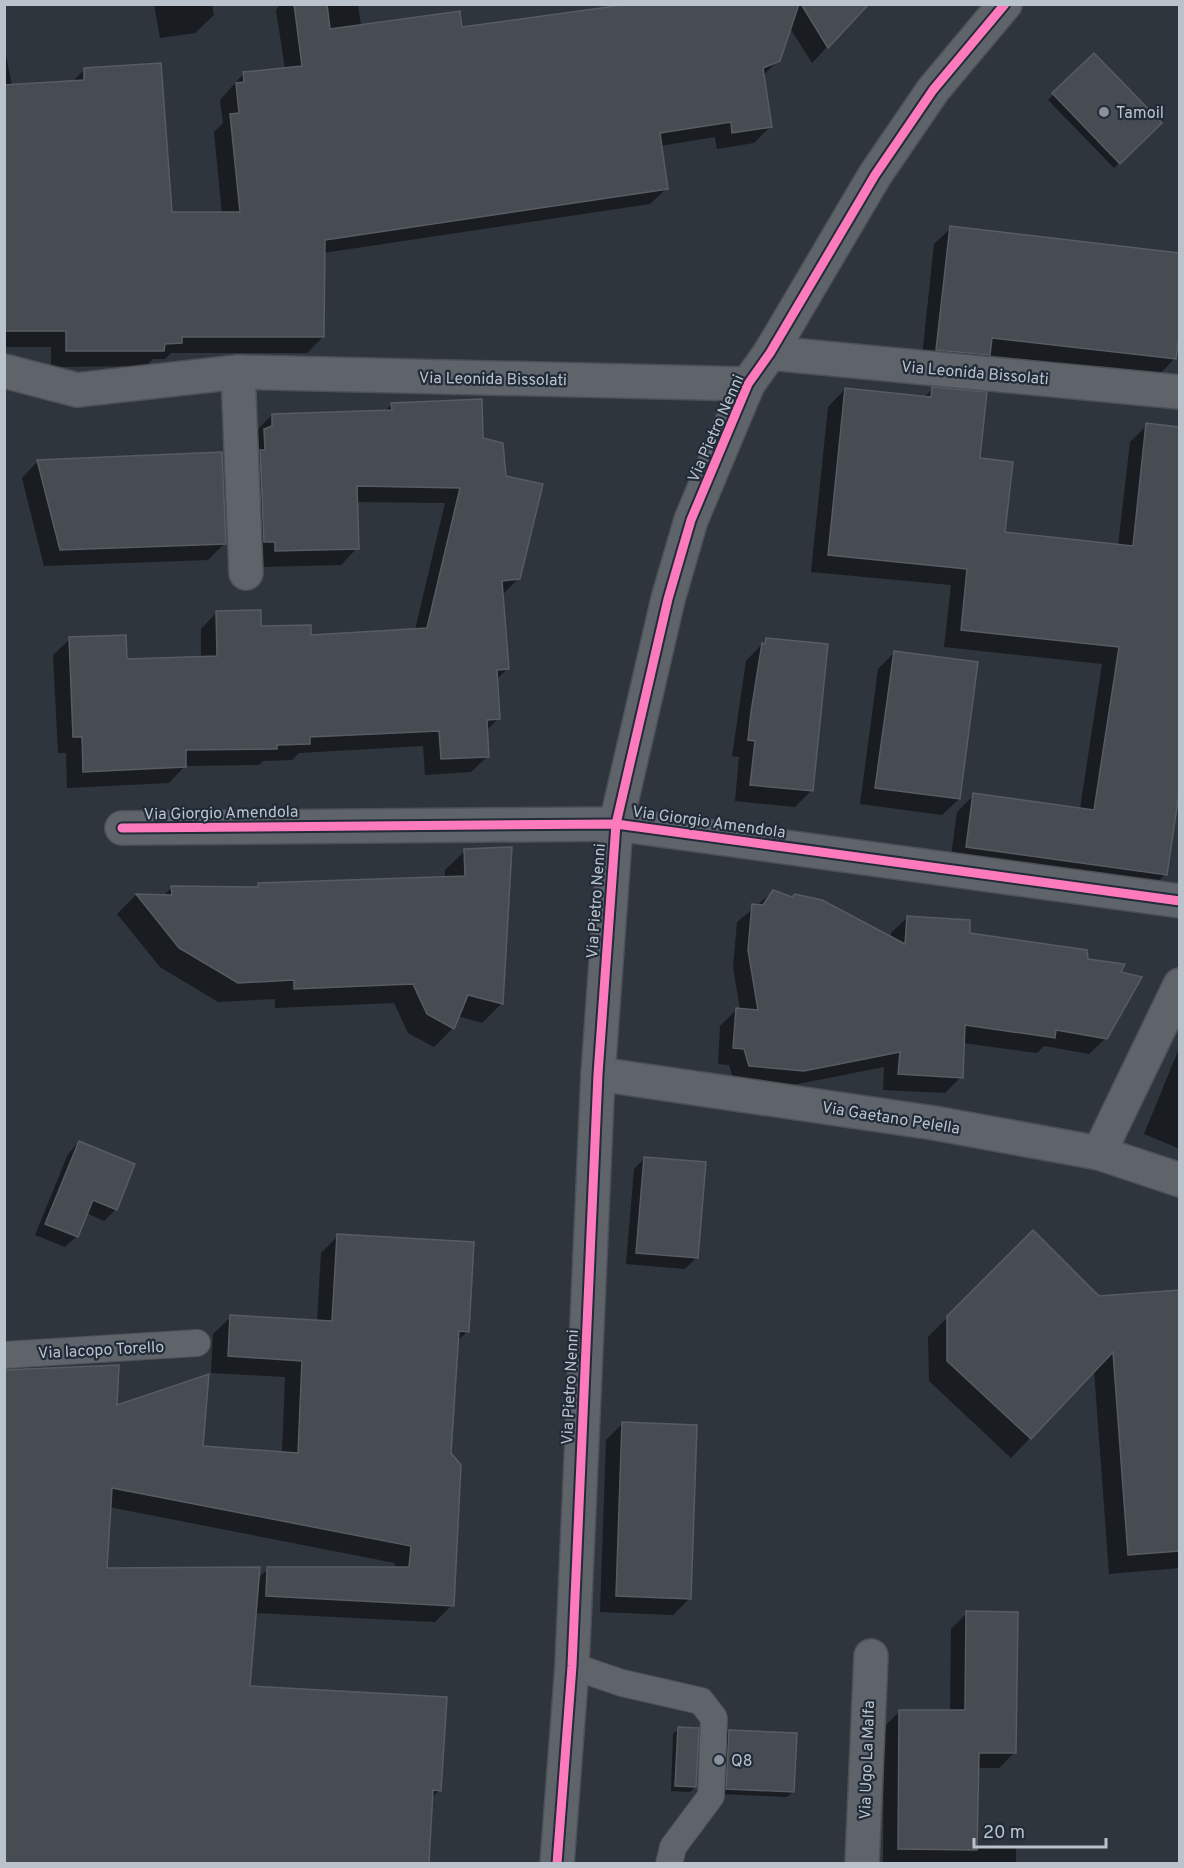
<svg xmlns="http://www.w3.org/2000/svg" width="1184" height="1868" font-family="Overpass,sans-serif">
  <style>
    .shadow { fill: #0007; fill-rule: evenodd }
    .building { fill: #474c52; stroke: #575c63; stroke-width: 1.5 }
    .lines { fill: none; stroke-linecap: round; stroke-linejoin: round }
    .service-casing { stroke: #4d5157; stroke-width: 28 }
    .minor-casing { stroke: #4d5157; stroke-width: 36 }
    .service { stroke: #5f646a; stroke-width: 26 }
    .minor { stroke: #5f646a; stroke-width: 33 }
    .cycleway-casing { stroke: #222b38; stroke-width: 13 }
    .cycleway { stroke: #fd7abc; stroke-width: 9 }
    .poi-dot { fill: #89919a; stroke: #222b38; stroke-width: 2 }
    .labels { text-anchor: middle; stroke-width: 4.5; stroke-linejoin: round; paint-order: stroke }
    .poi-label { font-size: 16px; fill: #bac2cc; stroke: #222b38; text-anchor: start }
    .street-label { font-size: 16px; fill: #bac2cc; stroke: #222b38 }
  </style>
  <rect width="100%" height="100%" fill="#2f353c"/>
  <g class="shadow">
    <path d="M154,4H212L214,15L195,33L160,38Z"/>
    <path d="M281,4H358L361,26L461,12L463,28L634,4H867L812,63L790,28L778,60L763,76L770,127L754,143L717,149L715,137L660,146L667,188L650,204L323,253V337L307,353H171L165,359H153L146,366L51,367V347H4V45L12,86L72,82L84,70L170,213L222,214L214,132L223,123L220,100L244,73L285,69L276,10Z"/>
    <path d="M1094,55L1160,123L1114,168L1048,100Z"/>
    <path d="M951,228L1180,254V321L1175,358L1159,375L988,355L973,371L921,366L934,244Z"/>
    <path d="M845,389L924,397L933,389L978,460L1003,534L1118,546L1130,442L1147,425L1180,428V783L1165,874L1148,892L950,863L957,812L974,795L1080,809L1102,664L944,647L951,585L811,572L828,407Z"/>
    <path d="M392,404L481,439L505,477L519,578L502,595L507,669L496,680L498,719L486,731L488,756L471,772L425,775L423,746L299,753L292,760L263,761L259,765L185,766L169,783L67,788L66,753H58L53,655L70,639L125,661L201,658V629L217,612L260,628L309,637L415,630L445,503L356,502L357,548L341,565L260,567L256,431L272,415L384,412Z"/>
    <path d="M38,461L225,543L208,560L44,566L22,478Z"/>
    <path d="M766,640L811,791L795,807L735,801L739,757L732,756L746,661Z"/>
    <path d="M895,652L959,799L942,815L860,804L878,669Z"/>
    <path d="M465,851L502,1003L482,1023L458,1016L453,1028L434,1047L408,1033L394,1003L275,1008V999L218,1002L160,967L117,914L136,895L163,896L171,888H255L258,885L445,878V870Z"/>
    <path d="M774,891L891,938V933L907,918L968,935L1106,1038L1089,1054L1044,1046L1037,1053L963,1043L961,1077L945,1093L883,1090L884,1067L788,1086L734,1081L729,1065L718,1064L720,1026L736,1010H740L733,967L737,922Z"/>
    <path d="M1180,1046V1149L1144,1134Z"/>
    <path d="M79,1142L133,1165L116,1209L104,1221L86,1213L77,1236L65,1247L35,1235L68,1154Z"/>
    <path d="M645,1158L696,1258L685,1269L626,1264L634,1169Z"/>
    <path d="M1033,1232L1099,1298L1180,1293V1568L1109,1574L1094,1370L1011,1458L929,1381L928,1337Z"/>
    <path d="M338,1236L468,1331L456,1342L450,1454L452,1605L435,1622L255,1613L249,1687L440,1790L431,1798L427,1864H4V1371L115,1407L202,1448L282,1453L285,1377L211,1373L213,1334L231,1317L317,1322L321,1253ZM109,1507L395,1563L394,1569H268L257,1579L106,1569Z"/>
    <path d="M623,1423L690,1598L673,1615L600,1612L606,1440Z"/>
    <path d="M967,1613L1014,1753L999,1768H977L976,1847H1016V1864H883L884,1727L900,1711L950,1712L951,1629Z"/>
    <path d="M679,1729L695,1787L690,1792L671,1791L673,1734Z"/>
    <path d="M729,1731L793,1792L787,1797L722,1794L724,1737Z"/>
  </g>
  <g class="building">
    <path d="M294,4H327L330,29L460,11L462,27L630,4H799L780,61L763,68L772,127L732,133L731,122L660,133L668,189L325,240L324,337H182V343L165,344L164,351H66V331H4V85L84,80V68L161,63L172,212H240L230,114L239,113L236,83L244,82L243,72L302,66Z"/>
    <path d="M801,4H869L828,48Z"/>
    <path d="M1094,53L1162,123L1120,164L1052,93Z"/>
    <path d="M950,226L1179,253V334L1176,359L992,338L990,355L936,350Z"/>
    <path d="M932,387L987,392L980,458L1013,462L1005,532L1133,546L1146,423L1179,427V793L1167,875L966,847L973,793L1094,810L1119,647L961,630L967,569L828,555L845,388L931,397Z"/>
    <path d="M482,399L483,438L503,443L506,476L543,484L520,579L502,581L509,669L497,670L500,719L487,720L489,757L441,759L439,731L310,737V744L277,745V749L186,750V767L83,772L82,737H73L69,637L126,635L127,659L217,656L216,611L261,610V626L311,625V635L427,628L460,488L357,486L359,549L275,551V542H264L260,450H265L264,429L272,426V414L392,410L391,403Z"/>
    <path d="M222,452L226,544L60,550L37,460Z"/>
    <path d="M766,638L828,644L813,791L750,785L755,741L748,740L751,712L762,643L765,644Z"/>
    <path d="M894,651L978,662L960,799L875,788Z"/>
    <path d="M512,847L503,1004L468,995L454,1029L427,1014L413,984L294,989V980L238,983L179,948L136,894L172,895L171,886L258,887V883L465,876L464,849Z"/>
    <path d="M773,890L792,897L795,894L822,900L905,944L907,916L970,920V933L1087,950L1088,959L1125,964L1121,972L1142,977L1107,1039L1056,1030L1055,1038L965,1025L963,1078L898,1074L900,1052L804,1071L749,1066L744,1049L733,1048L736,1008L758,1010L748,950L752,904L763,905Z"/>
    <path d="M79,1141L135,1164L117,1210L93,1200L78,1237L45,1224Z"/>
    <path d="M644,1157L706,1162L698,1258L636,1253Z"/>
    <path d="M1033,1230L1099,1296L1179,1290V1551L1128,1555L1113,1352L1031,1439L947,1361V1316Z"/>
    <path d="M337,1234L474,1242L469,1332L459,1331L451,1453L461,1465L454,1606L266,1596L267,1567H409L411,1546L112,1488L107,1568L260,1567L250,1686L447,1697L441,1791L433,1790L429,1863H4V1370L119,1365L117,1405L209,1374L203,1446L298,1453L302,1361L228,1356L230,1315L332,1321Z"/>
    <path d="M622,1422L697,1425L691,1599L616,1596Z"/>
    <path d="M966,1611L1018,1612L1016,1753H979L977,1850L898,1849L899,1710H965Z"/>
    <path d="M678,1727L699,1728L696,1787L675,1786Z"/>
    <path d="M729,1730L797,1733L794,1792L726,1789Z"/>
  </g>
  <g class="lines">
    <g class="service-casing">
      <g id="service">
        <path d="M4,1355L197,1343"/>
        <path d="M572,1666L622,1683L701,1701L714,1718L711,1796L673,1847L669,1864"/>
      </g>
    </g>
    <g class="minor-casing">
      <g id="minor">
        <path d="M770,353L1180,392"/>
        <path d="M4,371L77,390L238,372L748,384"/>
        <path d="M238,372L246,573"/>
        <path d="M122,828L616,824L1180,901"/>
        <path d="M598,1074L934,1123L1099,1153L1180,1180"/>
        <path d="M1099,1153L1180,985"/>
        <path d="M557,1864L572,1666L598,1074L616,824L668,599L691,520L748,384L770,353L875,175L933,90L1005,4"/>
        <path d="M862,1864L871,1656"/>
      </g>
    </g>
    <use href="#service" class="service"/>
    <use href="#minor" class="minor"/>
    <g class="cycleway-casing">
      <g id="cycleway">
        <path d="M122,828L616,824L1180,901"/>
        <path d="M557,1864L572,1666L598,1074L616,824L668,599L691,520L748,384L770,353L875,175L933,90L1005,4"/>
      </g>
    </g>
    <use href="#cycleway" class="cycleway"/>
  </g>
  <g class="poi-dot">
    <circle cx="1104" cy="112" r="6"/>
    <circle cx="719" cy="1760" r="6"/>
  </g>
  <g class="labels">
    <g class="poi-label">
      <text x="1116" y="118">Tamoil</text>
      <text x="731" y="1766">Q8</text>
    </g>
    <g class="street-label">
      <text transform="translate(975 372) rotate(5)" y="6">Via Leonida Bissolati</text>
      <text transform="translate(493 378) rotate(1)" y="6">Via Leonida Bissolati</text>
      <text transform="translate(715 428) rotate(-66)" y="6">Via Pietro Nenni</text>
      <text transform="translate(221 812) rotate(-1)" y="6">Via Giorgio Amendola</text>
      <text transform="translate(709 821) rotate(8)" y="6">Via Giorgio Amendola</text>
      <text transform="translate(595 901) rotate(-86)" y="6">Via Pietro Nenni</text>
      <text transform="translate(891 1117) rotate(9)" y="6">Via Gaetano Pelella</text>
      <text transform="translate(101 1349) rotate(-3)" y="6">Via Iacopo Torello</text>
      <text transform="translate(569 1387) rotate(-87)" y="6">Via Pietro Nenni</text>
      <text transform="translate(866 1760) rotate(-88)" y="6">Via Ugo La Malfa</text>
    </g>
  </g>
  <rect width="1184" height="1868" fill="none" stroke="#bac2cc" stroke-width="12"/>
  <path d="M974 1838v9h132v-9" fill="none" stroke="#bac2cc" stroke-width="3"/>
  <text x="983" y="1838" font-size="18" fill="#bac2cc" stroke="#222b38" stroke-width="4.5" paint-order="stroke">20 m</text>
</svg>
